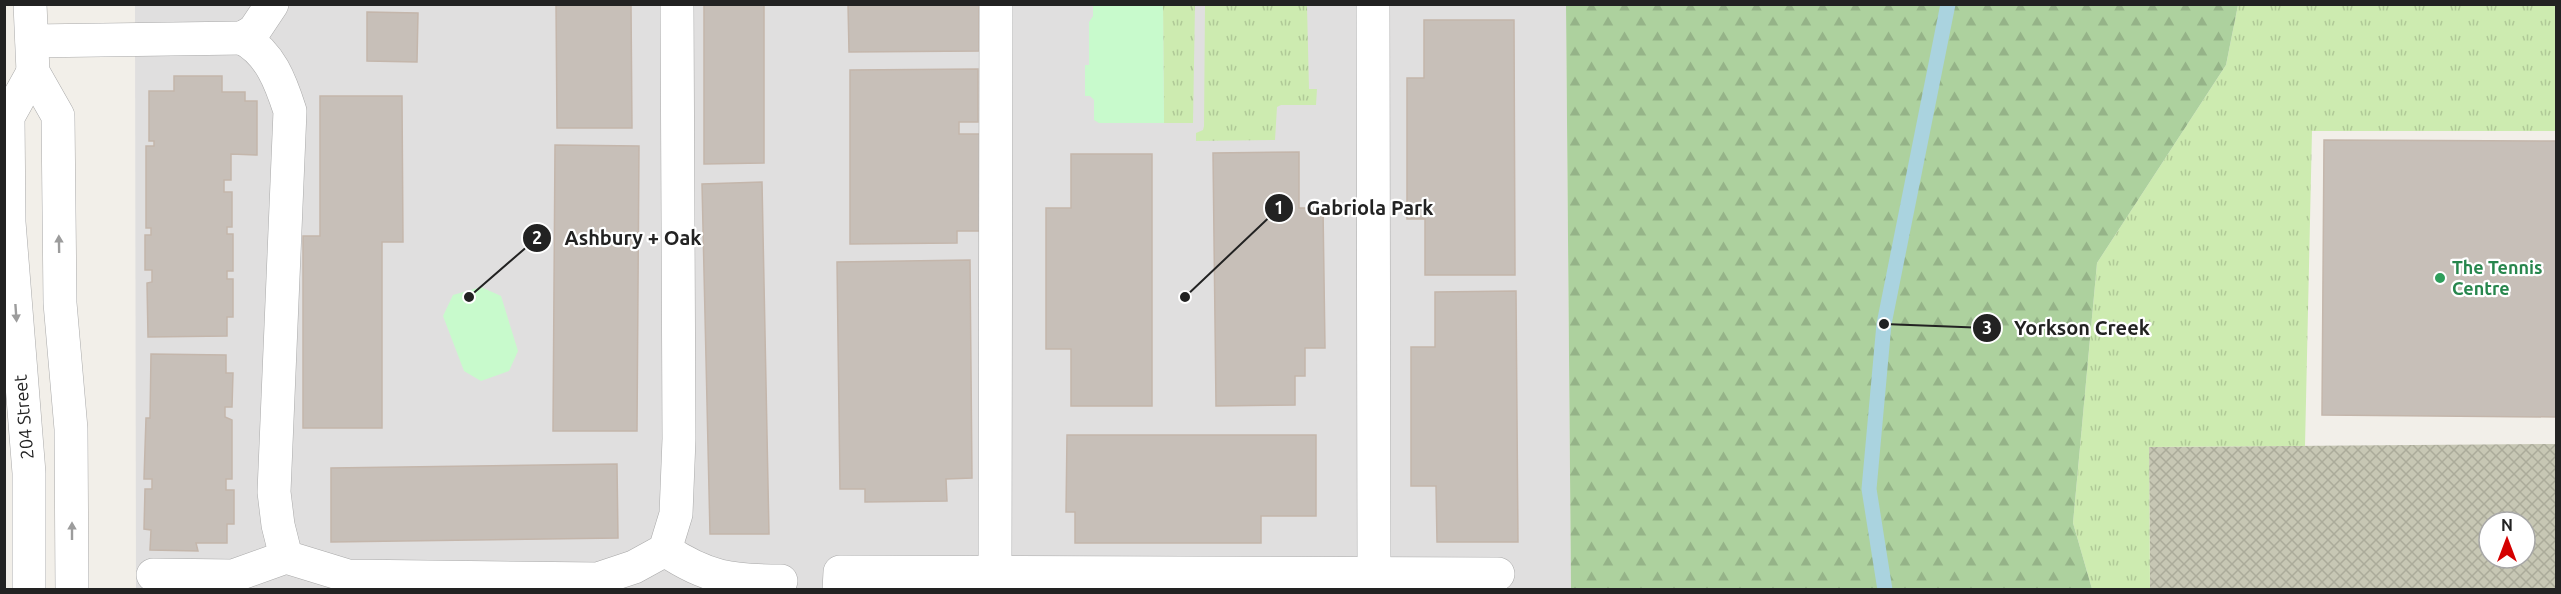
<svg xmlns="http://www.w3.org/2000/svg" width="2561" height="594" font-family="Ubuntu,sans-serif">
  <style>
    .residential { fill: #e0dfdf }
    .construction { fill: url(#construction-cross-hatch); fill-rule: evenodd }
    .grass { fill: url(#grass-tufts) }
    .forest { fill: url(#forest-firs) }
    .park { fill: #c8facc }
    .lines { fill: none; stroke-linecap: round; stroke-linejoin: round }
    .stream { stroke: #aad3df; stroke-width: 15 }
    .building { fill: #c7bfb8; stroke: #c4b6ab; stroke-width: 1.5 }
    .minor-casing { stroke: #a9a9a9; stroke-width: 34 }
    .minor { stroke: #fff; stroke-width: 33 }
    .oneway { fill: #9c9c9c }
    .leisure-dot { fill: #2e9e5b; stroke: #fff; stroke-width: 2 }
    .labels { text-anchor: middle; stroke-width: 4.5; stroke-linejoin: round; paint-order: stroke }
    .leisure-label { font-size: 18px; font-weight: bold; fill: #27864d; stroke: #fff; text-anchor: start }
    .street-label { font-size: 18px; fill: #222; stroke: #fff }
    .leader { fill: none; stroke: #222; stroke-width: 2 }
    .callout-dot { fill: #222; stroke: #fff; stroke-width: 2 }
    .mark-label { font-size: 18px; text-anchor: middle; font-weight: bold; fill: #fff }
    .callout-label { font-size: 20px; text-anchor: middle; font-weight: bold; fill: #222; stroke: #fff; stroke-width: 4.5; stroke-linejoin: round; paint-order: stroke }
  </style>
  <defs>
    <pattern id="construction-cross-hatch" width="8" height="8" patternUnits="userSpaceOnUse" patternTransform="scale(1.5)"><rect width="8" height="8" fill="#c7c7b4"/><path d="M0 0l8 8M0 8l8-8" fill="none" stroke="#abab9a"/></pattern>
    <pattern id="grass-tufts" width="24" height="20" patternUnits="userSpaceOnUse" patternTransform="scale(1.5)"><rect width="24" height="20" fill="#cdebb0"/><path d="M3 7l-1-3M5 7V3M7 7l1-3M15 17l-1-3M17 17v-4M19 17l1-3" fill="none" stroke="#b0c997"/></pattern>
    <pattern id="forest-firs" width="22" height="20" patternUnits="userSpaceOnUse" patternTransform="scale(1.5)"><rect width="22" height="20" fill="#add19e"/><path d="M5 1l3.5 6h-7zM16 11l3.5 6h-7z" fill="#95b388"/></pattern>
  </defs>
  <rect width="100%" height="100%" fill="#f2efe9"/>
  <path class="residential" d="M135,5H1566L1571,589H136Z"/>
  <path class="construction" d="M2556,444V589H2150L2149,447ZM2489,522H2525V558H2489Z"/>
  <g class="grass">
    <path d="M1163,5H1195L1193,123H1164Z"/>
    <path d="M1205,5L1307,6L1309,89H1317L1316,105H1281L1277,107L1275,140L1196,141V133L1203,130L1204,126Z"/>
    <path d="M2238,5H2556V131H2312L2305,446L2149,447L2150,589H2092L2073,523L2097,263L2226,65Z"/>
  </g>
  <path class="forest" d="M1566,5H2238L2226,65L2097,263L2073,523L2092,589H1571Z"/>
  <g class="park">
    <path d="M1093,5H1163L1164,123H1099L1094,120V100L1090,96H1085V65H1089V22L1093,16Z"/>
    <path d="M481,287L501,296L518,351L509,371L481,381L464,371L443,316L453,295Z"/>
  </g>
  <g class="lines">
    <path class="stream" d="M1885,590L1869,489L1884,324L1948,4"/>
  </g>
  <g class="building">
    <path d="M556,4H631L632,128H557Z"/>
    <path d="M704,4H764V163L704,164Z"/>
    <path d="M848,4H979V51L849,52Z"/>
    <path d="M367,12L418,13L417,62L367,61Z"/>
    <path d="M1424,20H1514L1515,275H1425V219H1407V78H1424Z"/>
    <path d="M978,69V122H959V134H980L981,231H957V243L850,244V70Z"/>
    <path d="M174,76H222V92H245V101H257V155L231,154V180H224V192H232V227H227V234H233V271H227V279H233V317H227V336L148,337L147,283L152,282V270H145V235H151V228H146V146H154V141H149V91H174Z"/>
    <path d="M320,96H402L403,242H382V428H303V236H320Z"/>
    <path d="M2324,140L2556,141V417L2322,415Z"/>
    <path d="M555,145L639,146L637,431H553Z"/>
    <path d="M1299,152V208H1323L1325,348H1305V376H1295V405L1216,406L1213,153Z"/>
    <path d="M1071,154H1152V406H1071V349H1046V208H1071Z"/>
    <path d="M762,182L769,534H710L702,184Z"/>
    <path d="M970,260L972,478L946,479L947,501L865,502V489H840L837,262Z"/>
    <path d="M1516,291L1518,542H1437L1436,486H1411V347H1435V292Z"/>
    <path d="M151,354L226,355V373H233L232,407H225V417L232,420V479H226V490H234V524H227V543H196L198,551L150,550L151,530L144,529L145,489H152V479H144L146,418H150Z"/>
    <path d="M1067,435H1316V516H1261V543H1075V512H1066Z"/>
    <path d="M617,464L618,538L331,542V468Z"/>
  </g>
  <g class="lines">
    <g class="minor-casing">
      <g id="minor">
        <path d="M30,4L33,72L58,116L60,303L71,429L72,590"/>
        <path d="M272,4L254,31L242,38C270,52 281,83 290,111L274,492L278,525L286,557"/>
        <path d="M1373,4L1374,574"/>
        <path d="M32,41L242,38"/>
        <path d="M665,550C707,578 731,581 781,581"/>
        <path d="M995,572L996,4"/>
        <path d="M153,575L233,576L286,557L348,576L598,579L634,567L665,550L676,514L679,439L677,4"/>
        <path d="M29,590V473L9,222L8,117L33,72"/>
        <path d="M839,590L840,572L1498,574"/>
      </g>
    </g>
    <use href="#minor" class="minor"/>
  </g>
  <defs><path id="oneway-solid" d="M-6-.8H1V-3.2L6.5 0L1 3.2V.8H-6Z" transform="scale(1.5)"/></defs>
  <g class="oneway">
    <use href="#oneway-solid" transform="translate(59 244) rotate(-91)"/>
    <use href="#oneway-solid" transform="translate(16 313) rotate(86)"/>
    <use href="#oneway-solid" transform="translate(72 531) rotate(-90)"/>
  </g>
  <circle class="leisure-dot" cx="2440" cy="278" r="6"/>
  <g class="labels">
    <g class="leisure-label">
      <text x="2452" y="274">The Tennis<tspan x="2452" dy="21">Centre</tspan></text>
    </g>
    <g class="street-label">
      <text transform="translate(24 417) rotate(-95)" y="6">204 Street</text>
    </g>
  </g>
  <path class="leader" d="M1185 297L1279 208M469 297L537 238M1884 324L1987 328"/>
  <g class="callout-dot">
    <circle cx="1185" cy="297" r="6"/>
    <circle cx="469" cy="297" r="6"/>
    <circle cx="1884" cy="324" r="6"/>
    <circle cx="1279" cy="208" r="15"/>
    <circle cx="537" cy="238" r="15"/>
    <circle cx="1987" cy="328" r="15"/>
  </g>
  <g class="mark-label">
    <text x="1279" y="214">1</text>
    <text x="537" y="244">2</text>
    <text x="1987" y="334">3</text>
  </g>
  <g class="callout-label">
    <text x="1370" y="215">Gabriola Park</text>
    <text x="633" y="245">Ashbury + Oak</text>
    <text x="2082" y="335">Yorkson Creek</text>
  </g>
  <rect width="2561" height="594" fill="none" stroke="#222222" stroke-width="12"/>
  <g transform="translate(2507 540)"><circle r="28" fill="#ffffff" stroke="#a7a7a7" stroke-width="1.5"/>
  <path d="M0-4.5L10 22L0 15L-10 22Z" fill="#d40000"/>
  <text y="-9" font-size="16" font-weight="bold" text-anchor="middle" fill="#222222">N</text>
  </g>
</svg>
